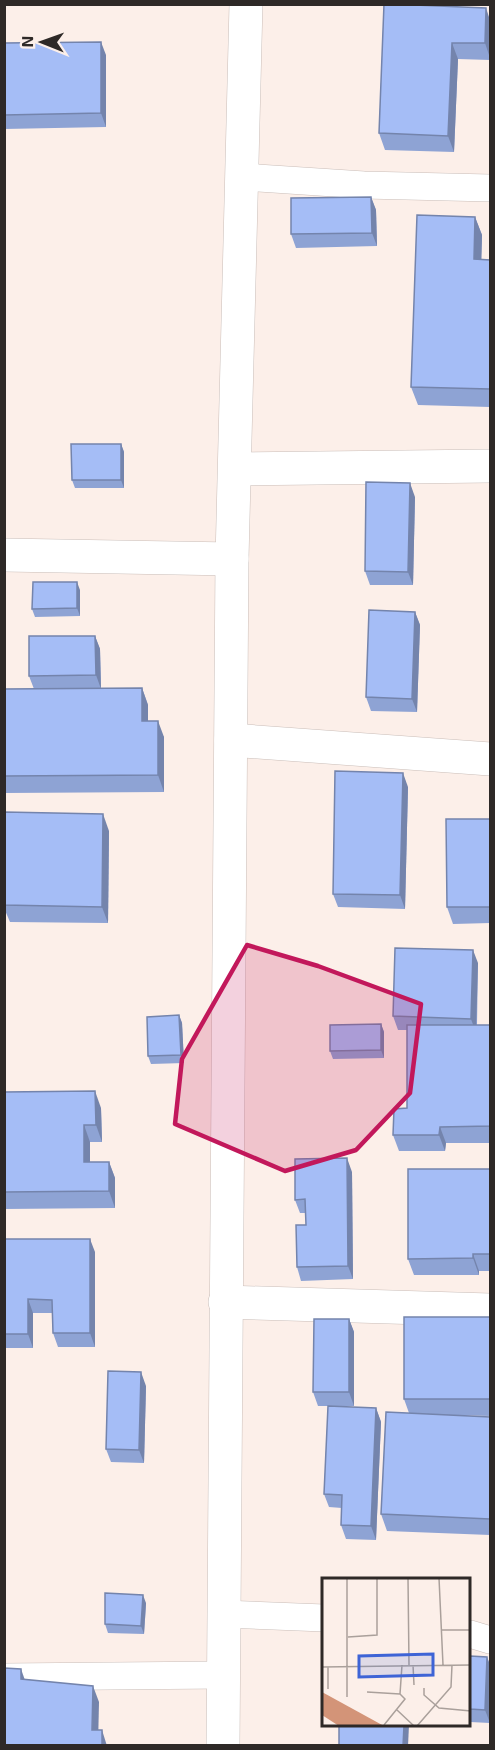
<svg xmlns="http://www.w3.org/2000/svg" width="495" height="1750" font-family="'Exo 2',sans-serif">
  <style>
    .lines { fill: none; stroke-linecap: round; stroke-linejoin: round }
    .lane-casing { stroke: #cabeb9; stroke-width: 28 }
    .street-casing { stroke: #cabeb9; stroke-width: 34 }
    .lane { stroke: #fff; stroke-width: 27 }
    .street { stroke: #fff; stroke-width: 33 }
    .wall { fill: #8ea3d4 }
    .shaded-wall { fill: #7484ac }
    .building { fill: #a5bdf6; stroke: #7484ac; stroke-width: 1.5 }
    .marked { fill: #c2185b; fill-opacity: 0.2; stroke: #c2185b; stroke-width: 4.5; stroke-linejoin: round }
    .inset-road { fill: none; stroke: #aaa09b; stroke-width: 1.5 }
    .view { fill: #3e64d6; fill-opacity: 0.15; stroke: #3e64d6; stroke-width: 3 }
    .inset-edge { fill: none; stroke: #2e2927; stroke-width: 3 }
  </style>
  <rect width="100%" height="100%" fill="#fcefe9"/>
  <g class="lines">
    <g class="lane-casing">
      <g id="lane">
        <path d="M242,177L364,185L490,188"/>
        <path d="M222,1614L324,1618"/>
        <path d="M470,1634L490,1640"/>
        <path d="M4,1677L221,1675"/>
      </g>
    </g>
    <g class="street-casing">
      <g id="street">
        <path d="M235,469L490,466"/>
        <path d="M4,555L232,559"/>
        <path d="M231,740L490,759"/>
        <path d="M225,1302L490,1310"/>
        <path d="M223,1746L232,559L246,4"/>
      </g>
    </g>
    <use href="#lane" class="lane"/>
    <use href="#street" class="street"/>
  </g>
  <g class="wall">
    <path d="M384,4H422V6L490,20V60L458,59L454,152L385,150L379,133Z"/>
    <path d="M4,43L106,55V127L4,129Z"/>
    <path d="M371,197L376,210L377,246L296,248L291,234Z"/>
    <path d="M475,217L482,235L481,259L490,260V407L418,405L411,387Z"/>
    <path d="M121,444L124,452V488H75L72,480Z"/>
    <path d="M415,497L413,585H370L365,571Z"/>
    <path d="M80,590V616L35,617L32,609Z"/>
    <path d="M415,612L420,625L417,712L371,711L366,697Z"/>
    <path d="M95,636L100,649L101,688H142L148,705V721L164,737V792L4,793V689H34L29,676Z"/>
    <path d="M408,787L405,909L338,907L333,894Z"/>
    <path d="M4,812L109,831L108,923L10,922L4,908Z"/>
    <path d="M490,819V923L453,924L447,907Z"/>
    <path d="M478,963L477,1025H490V1143H446L445,1151H399L393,1135L407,1108V1030H398L393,1016Z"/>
    <path d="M179,1015L182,1023L184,1063L151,1064L148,1056Z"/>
    <path d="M381,1024L384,1032V1058L333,1059L330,1051Z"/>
    <path d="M4,1092L101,1108L102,1142H90V1162H109L115,1178V1208L4,1209Z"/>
    <path d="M490,1169V1271H479V1275H414L408,1259Z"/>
    <path d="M352,1172L353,1279L301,1281L297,1267L306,1225V1213H300L295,1200Z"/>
    <path d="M4,1239L95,1252V1347H58L53,1333V1313H33V1348H4Z"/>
    <path d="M490,1317V1416L453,1415L490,1417V1535L387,1531L381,1514L409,1413L404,1399Z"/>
    <path d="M349,1319L354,1332V1406H328L376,1408L381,1422L376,1540L346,1539L341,1525L342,1508L329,1507L324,1494L328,1406H318L313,1392Z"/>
    <path d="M146,1386L144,1463L111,1462L106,1449Z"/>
    <path d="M146,1603L144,1634L108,1633L105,1624Z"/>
    <path d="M470,1656L487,1657L490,1665V1723L470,1722Z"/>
  </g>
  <g class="shaded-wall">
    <path d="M486,8L490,20V58L485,43Z"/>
    <path d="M101,42L106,55V127L101,113Z"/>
    <path d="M452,43L458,59L454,152L448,136Z"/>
    <path d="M371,197L376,210L377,246L372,233Z"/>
    <path d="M475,217L482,235L481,277L474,259Z"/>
    <path d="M121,444L124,452V488L121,480Z"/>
    <path d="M410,483L415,497L413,585L408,572Z"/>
    <path d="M77,582L80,590V616L77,608Z"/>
    <path d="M415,612L420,625L417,712L412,699Z"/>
    <path d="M95,636L100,649L101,689L96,675Z"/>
    <path d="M142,688L148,705V737L142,721Z"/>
    <path d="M158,721L164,737V792L158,775Z"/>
    <path d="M403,773L408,787L405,909L400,895Z"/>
    <path d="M103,814L109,831L108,923L102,907Z"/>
    <path d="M473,950L478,963L476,1033L471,1019Z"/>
    <path d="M179,1015L182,1023L184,1063L181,1055Z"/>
    <path d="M381,1024L384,1032V1058L381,1050Z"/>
    <path d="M95,1091L101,1108L102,1142L96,1125Z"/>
    <path d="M84,1125L90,1142V1178L84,1162Z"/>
    <path d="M440,1127L446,1143L445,1151L439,1135Z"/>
    <path d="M347,1158L352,1172L353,1279L348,1266Z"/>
    <path d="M109,1162L115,1178V1208L109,1191Z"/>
    <path d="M90,1239L95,1252V1347L90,1333Z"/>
    <path d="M473,1254L479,1271V1275L473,1258Z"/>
    <path d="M28,1299L33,1313V1348L28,1334Z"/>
    <path d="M349,1319L354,1332V1406L349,1392Z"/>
    <path d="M141,1372L146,1386L144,1463L139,1450Z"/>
    <path d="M376,1408L381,1422L376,1540L371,1526Z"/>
    <path d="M143,1595L146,1603L144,1634L141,1626Z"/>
    <path d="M487,1657L490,1665V1723L485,1710Z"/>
    <path d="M21,1669L27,1686L21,1679Z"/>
    <path d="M93,1686L99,1702L98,1746L92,1730Z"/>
    <path d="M404,1725H409L408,1746H403Z"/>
    <path d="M102,1730L107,1746H102Z"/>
  </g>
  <g class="building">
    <path d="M384,4H415V5L486,8L485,43H452L448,136L379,133Z"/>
    <path d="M101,42V113L4,115V43Z"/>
    <path d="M371,197L372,233L291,234V198Z"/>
    <path d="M417,215L475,217L474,259L490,260V389L411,387Z"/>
    <path d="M71,444H121V480H72Z"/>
    <path d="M366,482L410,483L408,572L365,571Z"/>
    <path d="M33,582H77V608L32,609Z"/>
    <path d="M369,610L415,612L412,699L366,697Z"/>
    <path d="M29,636H95L96,675L29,676Z"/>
    <path d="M142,688V721H158V775L4,776V689Z"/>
    <path d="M335,771L403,773L400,895L333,894Z"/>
    <path d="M4,812L103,814L102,907L4,905Z"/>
    <path d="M446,819H490V907H447Z"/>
    <path d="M395,948L473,950L471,1019L393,1016Z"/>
    <path d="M179,1015L181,1055L148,1056L147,1017Z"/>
    <path d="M381,1024V1050L330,1051V1025Z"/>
    <path d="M407,1025H490V1126L440,1127L439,1135H393L394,1109L407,1108Z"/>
    <path d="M95,1091L96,1125H84V1162H109V1191L4,1192V1092Z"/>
    <path d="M347,1158L348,1266L297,1267L296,1225H306L305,1199L295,1200V1159Z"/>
    <path d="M408,1169H490V1254H473V1258L408,1259Z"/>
    <path d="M4,1239H90V1333H53L52,1300L28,1299V1334H4Z"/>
    <rect x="404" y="1317" width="86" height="82"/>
    <path d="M314,1319H349V1392H313Z"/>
    <path d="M108,1371L141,1372L139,1450L106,1449Z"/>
    <path d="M328,1406L376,1408L371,1526L341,1525L342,1495L324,1494Z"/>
    <path d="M386,1412L490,1417V1519L381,1514Z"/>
    <path d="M105,1593L143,1595L141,1626L105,1624Z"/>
    <path d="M470,1656L487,1657L485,1710L470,1709Z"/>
    <path d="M4,1668L21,1669V1679L93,1686L92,1730H102V1746H4Z"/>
    <path d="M339,1725H404L403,1746H339Z"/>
  </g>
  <path class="marked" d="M247,945L318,966L421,1004L410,1093L356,1150L285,1171L175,1124L182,1059Z"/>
  <g transform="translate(322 1578)">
    <rect width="148" height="148" fill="#fcefe9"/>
    <path d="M0,114L62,148H17L0,137Z" fill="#d39478"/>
    <path class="inset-road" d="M86,0L87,87M117,0L121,87M120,52H149M26,59L55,57V0M91,87L92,107M0,89L149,87M6,89V111M102,110V117L117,130L149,133M45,114L78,116M25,119V0M75,132L92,148M62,147L83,121L78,116L80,87M95,148L129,109L130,87"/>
    <path class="view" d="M111,76V97L37,99V78Z"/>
    <rect width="148" height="148" class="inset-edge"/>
  </g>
  <rect width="495" height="1750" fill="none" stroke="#2e2927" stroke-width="12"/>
  <g transform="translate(42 42) rotate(271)" stroke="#fcefe9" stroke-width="4.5" paint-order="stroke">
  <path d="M0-4.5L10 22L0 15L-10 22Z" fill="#2e2927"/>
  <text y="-9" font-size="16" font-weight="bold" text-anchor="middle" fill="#2e2927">N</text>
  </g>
</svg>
